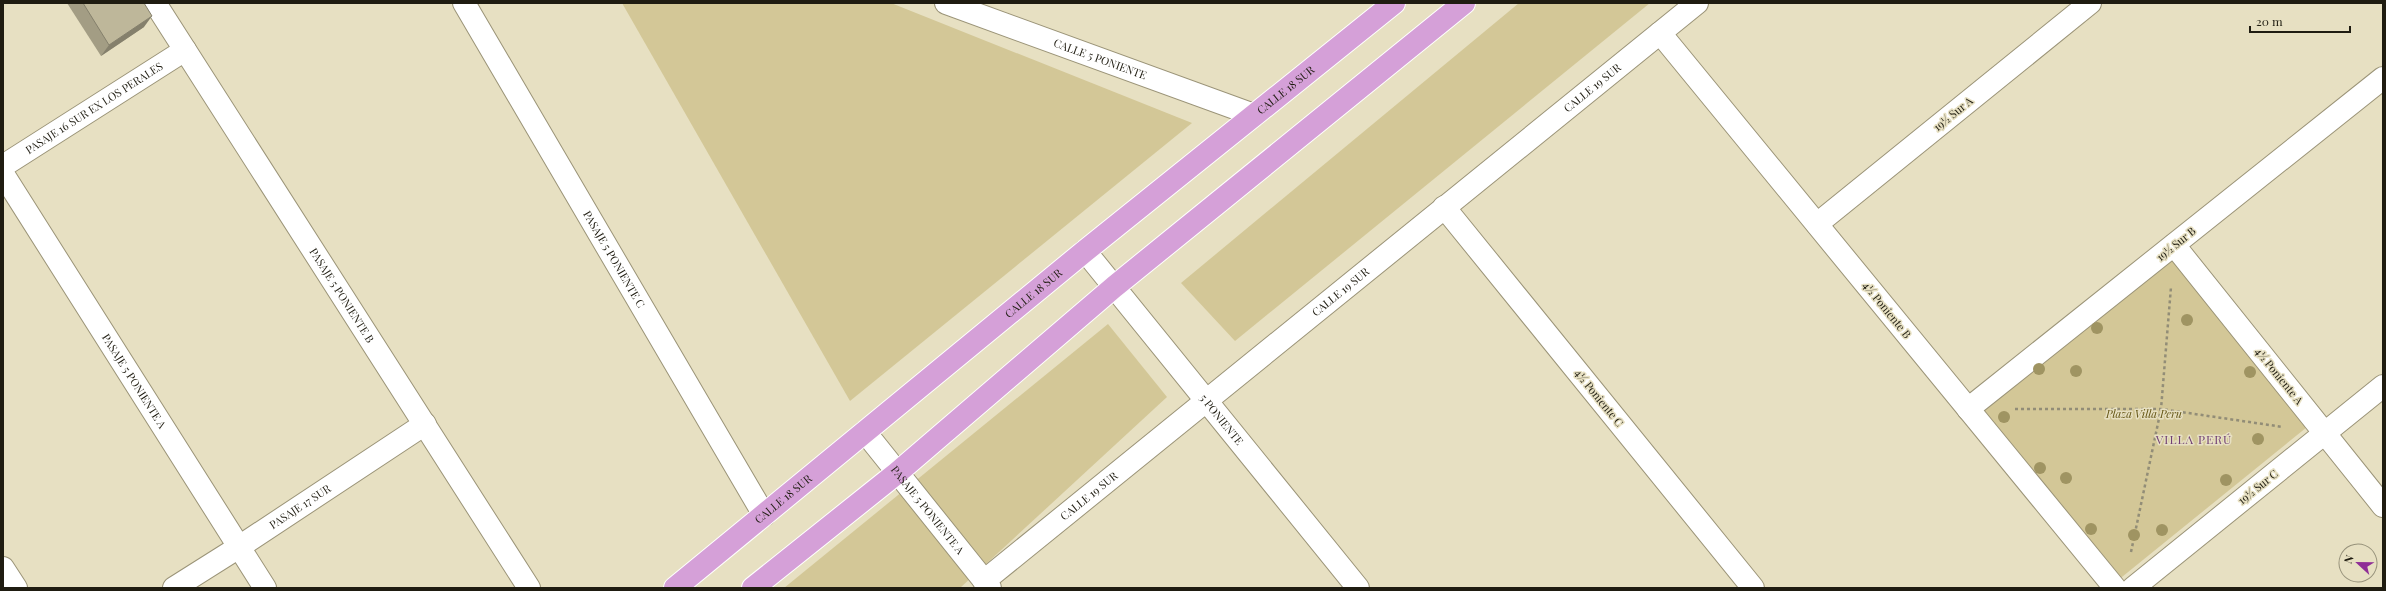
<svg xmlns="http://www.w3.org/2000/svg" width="2386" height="591" font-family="'Playfair Display',serif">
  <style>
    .green { fill: #d3c797 }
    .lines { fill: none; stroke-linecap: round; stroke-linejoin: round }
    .minor-casing { stroke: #9b9478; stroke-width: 24 }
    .major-casing { stroke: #fff; stroke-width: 24 }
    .path { stroke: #928d77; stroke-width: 2.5; stroke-dasharray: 3 3; stroke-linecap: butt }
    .minor { stroke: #fff; stroke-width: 22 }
    .major { stroke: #d5a0d8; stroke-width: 22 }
    .tree { fill: #9f9462 }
    .wall { fill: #a39d84 }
    .shaded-wall { fill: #85806c }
    .building { fill: #beb79a; stroke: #85806c }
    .labels { text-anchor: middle; stroke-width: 3; stroke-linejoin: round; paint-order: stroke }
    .street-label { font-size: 11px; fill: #1f1c11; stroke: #e7e0c2 }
    .park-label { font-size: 11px; font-style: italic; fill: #645514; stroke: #e7e0c2 }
    .neighbourhood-label { font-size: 12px; letter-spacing: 1px; fill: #703f73; stroke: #e7e0c2 }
  </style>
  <rect width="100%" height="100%" fill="#e7e0c2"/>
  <g class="green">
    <path d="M622,3H891L1192,123L850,401Z"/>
    <path d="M1519,3H1650L1235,341L1181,283Z"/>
    <path d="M2171,247L2312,423L2117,581L1975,405Z"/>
    <path d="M1108,324L1167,397L960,588H784Z"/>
  </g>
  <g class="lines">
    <g class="minor-casing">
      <g id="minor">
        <path id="s1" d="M155,3L529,588"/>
        <path id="s2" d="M464,3L764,515"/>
        <path id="s3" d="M946,3L1254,115"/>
        <path d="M1660,33L2115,588"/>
        <path id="s4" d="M3,166L185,50"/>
        <path id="s5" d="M3,174L265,588"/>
        <path d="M1444,207L1753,588"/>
        <path d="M1817,224L2090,3"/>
        <path d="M2174,245L2383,506"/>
        <path id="s6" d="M1085,251L1358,588"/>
        <path d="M1968,409L2383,78"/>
        <path id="s7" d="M865,432L990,588"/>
        <path d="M3,568L16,588"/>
        <path id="s8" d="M984,581L1697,3"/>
        <path id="s9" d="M174,588L239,547L425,424"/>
        <path d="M2133,588L2383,386"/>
      </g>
    </g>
    <g class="major-casing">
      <g id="major">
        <path id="s10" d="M675,588L1085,251L1394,3"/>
        <path d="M753,588L897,473L1114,287L1464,3"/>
      </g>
    </g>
    <g class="path">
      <path d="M2015,409H2161L2283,427"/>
      <path d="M2131,552L2161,409L2171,287"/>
    </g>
    <use href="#minor" class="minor"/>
    <use href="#major" class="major"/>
  </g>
  <g class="tree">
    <circle cx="2187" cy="320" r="6"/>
    <circle cx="2097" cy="328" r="6"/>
    <circle cx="2039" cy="369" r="6"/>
    <circle cx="2076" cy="371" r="6"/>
    <circle cx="2250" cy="372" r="6"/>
    <circle cx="2004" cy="417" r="6"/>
    <circle cx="2258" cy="439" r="6"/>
    <circle cx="2040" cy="468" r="6"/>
    <circle cx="2066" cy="478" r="6"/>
    <circle cx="2226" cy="480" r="6"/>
    <circle cx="2091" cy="529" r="6"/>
    <circle cx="2162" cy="530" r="6"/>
    <circle cx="2134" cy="535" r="6"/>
  </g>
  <path class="wall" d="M67,3H144V27L101,56Z"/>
  <path class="shaded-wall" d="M152,16L144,27L101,56L109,45Z"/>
  <path class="building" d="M83,3H144L152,16L109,45Z"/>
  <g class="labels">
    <g class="street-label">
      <text dy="4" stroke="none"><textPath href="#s3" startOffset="164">CALLE 5 PONIENTE</textPath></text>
      <text dy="4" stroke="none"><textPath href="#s8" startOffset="783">CALLE 19 SUR</textPath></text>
      <text dy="4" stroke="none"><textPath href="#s10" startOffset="788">CALLE 18 SUR</textPath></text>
      <text dy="4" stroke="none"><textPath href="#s4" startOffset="108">PASAJE 16 SUR EX LOS PERALES</textPath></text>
      <text transform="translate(1953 114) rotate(-39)" y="4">19½ Sur A</text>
      <text transform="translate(2176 244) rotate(-39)" y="4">19½ Sur B</text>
      <text dy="4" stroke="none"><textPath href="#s2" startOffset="297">PASAJE 5 PONIENTE C</textPath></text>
      <text dy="4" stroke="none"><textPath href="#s8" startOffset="459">CALLE 19 SUR</textPath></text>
      <text dy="4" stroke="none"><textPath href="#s10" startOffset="464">CALLE 18 SUR</textPath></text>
      <text dy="4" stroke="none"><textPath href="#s1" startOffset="347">PASAJE 5 PONIENTE B</textPath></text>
      <text transform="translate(1887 310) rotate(51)" y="4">4½ Poniente B</text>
      <text transform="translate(2279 376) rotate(51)" y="4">4½ Poniente A</text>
      <text dy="4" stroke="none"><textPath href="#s5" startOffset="245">PASAJE 5 PONIENTE A</textPath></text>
      <text transform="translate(1599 398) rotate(51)" y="4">4½ Poniente C</text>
      <text dy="4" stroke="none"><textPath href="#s6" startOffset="217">5 PONIENTE</textPath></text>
      <text transform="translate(2258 487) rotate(-39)" y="4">19½ Sur C</text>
      <text dy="4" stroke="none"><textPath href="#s8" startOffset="135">CALLE 19 SUR</textPath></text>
      <text dy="4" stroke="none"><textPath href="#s10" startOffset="140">CALLE 18 SUR</textPath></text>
      <text dy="4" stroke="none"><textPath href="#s9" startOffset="150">PASAJE 17 SUR</textPath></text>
      <text dy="4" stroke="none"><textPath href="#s7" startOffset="100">PASAJE 5 PONIENTE A</textPath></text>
    </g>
    <g class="park-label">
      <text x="2144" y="418">Plaza Villa Peru</text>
    </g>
    <g class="neighbourhood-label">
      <text x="2194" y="444">VILLA PERÚ</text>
    </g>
  </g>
  <rect width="2386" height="591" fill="none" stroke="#1f1c11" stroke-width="8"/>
  <g transform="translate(2358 563) rotate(292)"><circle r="19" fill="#e7e0c2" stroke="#97927b"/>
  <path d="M0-3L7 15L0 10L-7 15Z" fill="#8f2e96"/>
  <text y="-6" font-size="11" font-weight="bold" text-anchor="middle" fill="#1f1c11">N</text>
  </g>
  <path d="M2250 26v6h100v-6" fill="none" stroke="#1f1c11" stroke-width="2"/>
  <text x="2256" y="26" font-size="12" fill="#1f1c11" stroke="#e7e0c2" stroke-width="3" paint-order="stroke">20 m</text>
</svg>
